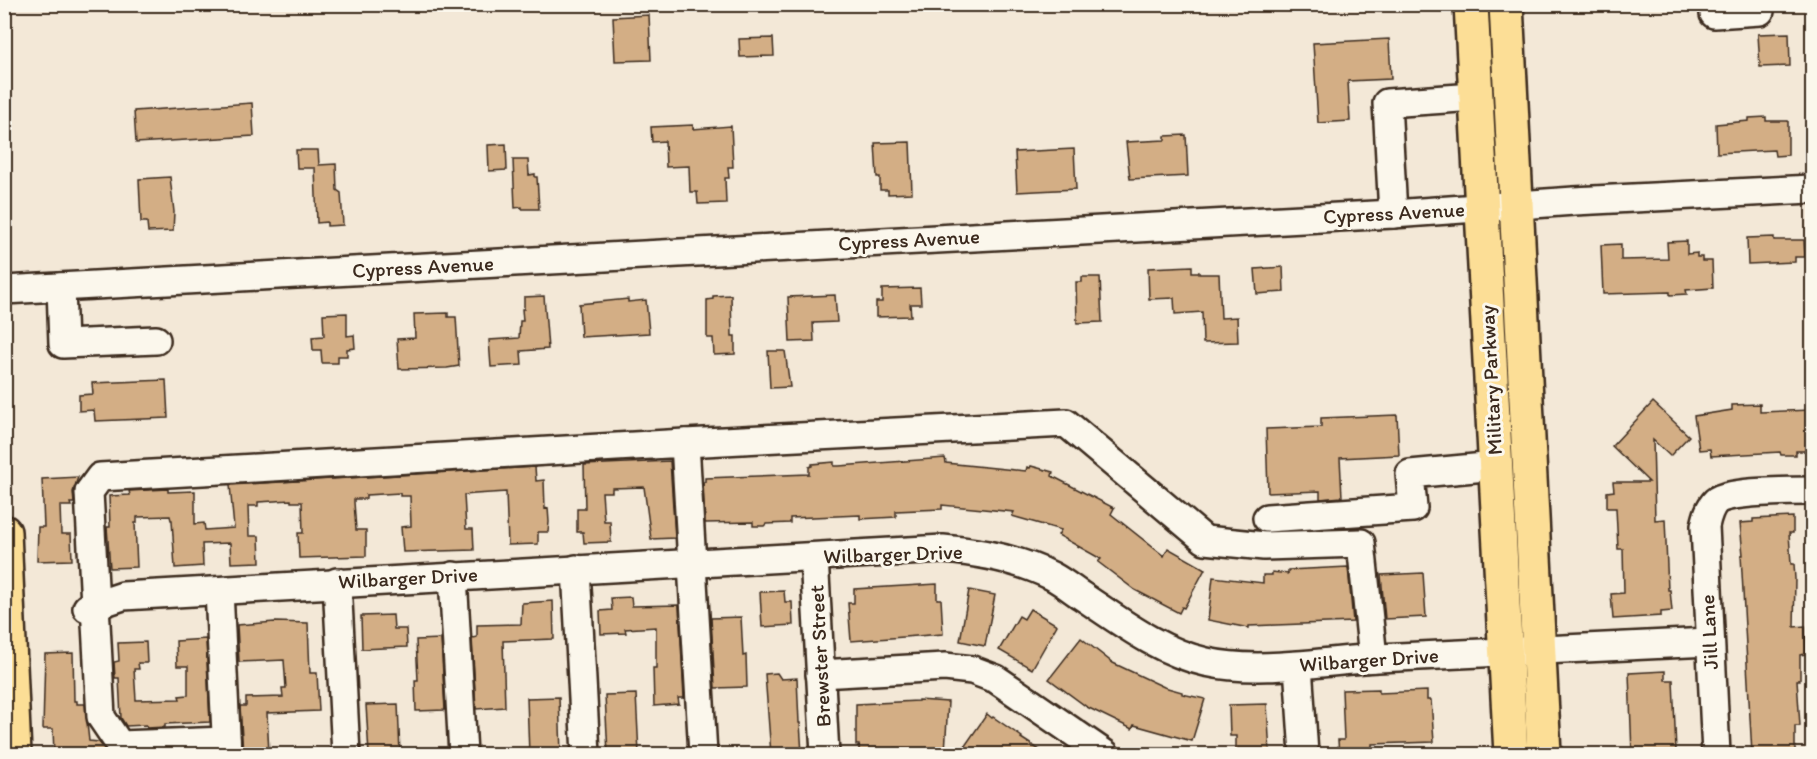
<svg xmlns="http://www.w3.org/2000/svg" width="1817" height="759" font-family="Itim,sans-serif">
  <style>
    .building { fill: #d3ae85; stroke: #3b2a1e; stroke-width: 1.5 }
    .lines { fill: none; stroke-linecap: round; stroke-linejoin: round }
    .minor-casing { stroke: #3b2a1e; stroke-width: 32 }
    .major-casing { stroke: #3b2a1e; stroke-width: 38 }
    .minor { stroke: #fbf7ec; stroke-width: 27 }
    .major { stroke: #fcde96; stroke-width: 33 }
    .labels { text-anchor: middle; stroke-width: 6; stroke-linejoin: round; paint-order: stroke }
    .street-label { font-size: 21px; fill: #3b2a1e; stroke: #fbf7ec }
  </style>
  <rect width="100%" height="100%" fill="#f3e8d7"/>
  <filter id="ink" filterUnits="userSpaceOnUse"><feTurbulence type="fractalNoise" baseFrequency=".0167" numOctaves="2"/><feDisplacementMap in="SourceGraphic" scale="12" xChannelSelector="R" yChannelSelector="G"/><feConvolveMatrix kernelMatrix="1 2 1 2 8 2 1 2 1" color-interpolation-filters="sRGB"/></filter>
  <g filter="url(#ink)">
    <g class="building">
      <path d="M649,15L651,60L615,61L613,17Z"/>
      <path d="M1789,33L1790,66L1760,67L1758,34Z"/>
      <path d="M773,38L774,56L740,57L739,39Z"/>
      <path d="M1389,39L1391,79L1348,81L1350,121L1318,123L1313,43Z"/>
      <path d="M252,103L254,136L136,143L134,111Z"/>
      <path d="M1766,117V121H1788V155L1775,156L1774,150L1717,153L1716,124L1749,121V118Z"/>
      <path d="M693,125V129L731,126L733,167H728L729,178H725L726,203L698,204L697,192H690L689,166L666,167L665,141L652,142L651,127Z"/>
      <path d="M1186,135L1188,176L1130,179L1126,142L1165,140V136Z"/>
      <path d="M910,142L912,193L888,194V190H880V177H877L875,143Z"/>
      <path d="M506,144L507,170L489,171L488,145Z"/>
      <path d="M1074,149L1076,189L1017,192L1015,152Z"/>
      <path d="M296,150H318L319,165L336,164L337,190L341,193L343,225L327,226V222L317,223L315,168H297Z"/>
      <path d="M513,160H528L529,175L535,174V177H537L539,209H522V207L515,208Z"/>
      <path d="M170,177L174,212L173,231L148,232L147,222H141L139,179Z"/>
      <path d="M1774,237V240H1804L1805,257H1795V262L1748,264L1747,238Z"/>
      <path d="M1687,241V254L1697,253V257H1702V261H1712L1713,288L1686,290L1687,294L1670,295V292L1603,294L1601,245L1621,244V260L1668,259L1667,242Z"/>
      <path d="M1192,266V272H1199V274H1219L1221,318L1237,317L1238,342L1203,343L1202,312L1175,314L1174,298L1149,299L1148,268Z"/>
      <path d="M1283,267L1284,292L1257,294L1255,269Z"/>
      <path d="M1082,277H1100L1102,322L1077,323L1076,282H1082Z"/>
      <path d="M920,288L921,304H910L911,316L876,317V302H882V289Z"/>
      <path d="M731,295L732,336H735V354L714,355L713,338H707V300L713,299V296Z"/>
      <path d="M835,295L837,322L813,323L814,341L790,342L788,297Z"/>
      <path d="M544,296L548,349L521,351L522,365L491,367L489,340L519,338L520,321H523L522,309H524V297Z"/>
      <path d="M628,299V302L646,300L649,333L581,337L579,304Z"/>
      <path d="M347,313V336L354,335L355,348L347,349V356H338V363H322L321,350H313L312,337L324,336L323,314Z"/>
      <path d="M448,313V317H456L459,366L447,368L399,369L397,339L415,338L414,314Z"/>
      <path d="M768,351H785L790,387L770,388Z"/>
      <path d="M166,380L168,418L95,421L94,410L79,411V395L93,394L92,383Z"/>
      <path d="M1653,402L1689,436L1670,456L1653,440L1655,520L1665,519L1668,590H1670L1672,611L1661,612V616L1613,619L1611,594L1624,593L1623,549H1618L1616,508H1607V492L1614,491L1613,482H1649L1612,446Z"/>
      <path d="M1760,404V412L1812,410V451H1796V455H1781L1780,452L1711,456L1710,449L1699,450L1694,416L1732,410V405Z"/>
      <path d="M1397,415L1399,455L1340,458L1342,497L1320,499V491L1268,493L1266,429L1321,427V418Z"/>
      <path d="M945,458L946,463L1026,471L1027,467L1030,468L1031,466L1053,472L1052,476L1114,508L1111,514L1164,556L1168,548L1205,569L1184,608L1182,607L1179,613L1135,590L1098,562L1101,559L1058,535L1061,530L1012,516L1014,512L942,505V509L896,511V517L860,519V515L790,518V523L766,524L764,526H753V522L705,523L703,482H705V478L809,474V467L812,466V464L834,462V466H839Z"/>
      <path d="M670,461L675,538L651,539L644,487L612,488V492H602L604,521H610L611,542L584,543L583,532H577V509H585L584,465Z"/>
      <path d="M535,467L536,481L544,480L545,509L548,508L549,522L548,532H538V544L508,545L506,492L475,494L464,495L466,529H473L474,550L403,552L401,527L411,526L410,496H400V493L366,495V499H354V502L356,530H366V556L299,558L298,533H303L302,502H291V500L258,502V506H248L249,536H259L260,562L231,563L230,543L202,544L203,566L175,568L172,520H171L170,516L137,517V523H135L137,567L110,568L107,527H110L109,496L130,495L129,491L168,489V492L195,491V524L204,523L205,530L234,528L230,485Z"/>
      <path d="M78,477L73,492L74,503H70L71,506H60L61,534H71L72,560L37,561L38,527H44L42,479Z"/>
      <path d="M1793,517V533H1789L1791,564H1794L1795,579L1794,627L1805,626L1806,654L1800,655V680H1797L1800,726H1795V754H1752L1741,555H1743L1740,523L1753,522V519Z"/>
      <path d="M1348,567L1353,622L1249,626V628L1208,620L1213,577L1263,583V575H1272V572L1288,574V570Z"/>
      <path d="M1423,573L1426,617L1385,619L1381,575Z"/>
      <path d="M937,584V599H941L943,634L851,641L848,603H854V589Z"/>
      <path d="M969,590L995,595L985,646L960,641Z"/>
      <path d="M784,591L785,602H792L793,625L762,627L760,592Z"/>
      <path d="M631,597L632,606L679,605L684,698H678L679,704L654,706L653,668H656V627L625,629L626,633L601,634L600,611L612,610L611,598Z"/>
      <path d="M553,601L554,639L503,641L505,707L476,709L472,638L477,637V625L521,624L522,603Z"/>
      <path d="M1030,609L1057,625L1032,669L999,650L1019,616L1024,619Z"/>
      <path d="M393,615L394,629H406L407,647L362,649L361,616Z"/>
      <path d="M741,617L743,656L746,655L747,687L715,688L711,618Z"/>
      <path d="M275,622L308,623L310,673H317L319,711L267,713L269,754H243L240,706H246V698L283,697L282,688H286L284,660L239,662L237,625Z"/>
      <path d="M1081,638L1113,663L1164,687L1182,692V694L1205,699L1192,741L1134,725L1132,729L1087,707L1049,679Z"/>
      <path d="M206,639L210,722L165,724V727L147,728L146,725L126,726L121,718L119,678H115L114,662L119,661L118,643L146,642L147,663H138L139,669H134L136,700L180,699L179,696L188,695V666H177L176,641Z"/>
      <path d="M441,639L445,710L416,711L415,680H418L416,640Z"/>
      <path d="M73,653L74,701H77V704H85L89,741L99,742L108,754H54L53,729H43L45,654Z"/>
      <path d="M1665,671V680H1673L1676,751H1674V754H1632L1629,673Z"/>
      <path d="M777,673L781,679L797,678L799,723H800L802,754H771L765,674Z"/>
      <path d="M1379,689V693L1427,691V700H1431L1434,742L1372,744V754H1339L1338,740H1344L1342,690Z"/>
      <path d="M636,694L639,754H608L605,695Z"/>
      <path d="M559,697L561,754H529L527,698Z"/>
      <path d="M918,700L948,702L945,752L895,748V753L859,754V745H856V704L918,701Z"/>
      <path d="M398,704L400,754H369L366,705Z"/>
      <path d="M1267,704L1270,754H1236V736H1230L1229,705Z"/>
      <path d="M987,714L992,718L993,717L1022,737L1021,738L1046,754L960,753Z"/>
    </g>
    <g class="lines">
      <g class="minor-casing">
        <g id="minor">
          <path d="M1714,4V14L1760,11V4"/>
          <path d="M1393,214L1387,103L1475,97"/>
          <path d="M61,287L63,344L156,340"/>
          <path d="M4,290L1393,214L1574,201L1812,189"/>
          <path d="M685,443L1066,423L1205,540L1264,546L1361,543L1373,658"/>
          <path d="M1267,518L1413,508L1410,474L1496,466"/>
          <path d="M814,557L825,754"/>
          <path d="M576,569L586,754"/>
          <path d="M453,576L463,754"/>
          <path d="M337,582L346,754"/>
          <path d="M219,591L227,754"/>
          <path d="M87,608L123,596L943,549C980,552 1018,559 1052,576C1063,582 1073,590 1082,596C1121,622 1160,652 1206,662C1260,674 1323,661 1378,658C1488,652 1599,648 1709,642"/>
          <path d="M1298,666L1304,754"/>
          <path d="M820,674L945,667L972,670L996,679L1105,754"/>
          <path d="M226,741L120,745L101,717L89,492L100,477L685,443L703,754"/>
          <path d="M1716,754L1705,526C1707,517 1709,508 1716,501C1726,491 1795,491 1812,491"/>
        </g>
      </g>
      <g class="major-casing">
        <g id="major">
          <path d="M1471,4L1511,754"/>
          <path d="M1506,4L1544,754"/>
          <path d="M4,532L14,754"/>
        </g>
      </g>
      <use href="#minor" class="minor"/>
      <use href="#major" class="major"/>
    </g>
  </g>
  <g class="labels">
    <g class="street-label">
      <text transform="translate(1394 213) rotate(-3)" y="7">Cypress Avenue</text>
      <text transform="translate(909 240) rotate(-3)" y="7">Cypress Avenue</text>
      <text transform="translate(423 267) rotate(-3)" y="7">Cypress Avenue</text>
      <text transform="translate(1491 380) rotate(-93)" y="7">Military Parkway</text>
      <text transform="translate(893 554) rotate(-2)" y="7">Wilbarger Drive</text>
      <text transform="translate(408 578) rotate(-3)" y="7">Wilbarger Drive</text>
      <text transform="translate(1709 632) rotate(-93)" y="7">Jill Lane</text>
      <text transform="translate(820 656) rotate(-93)" y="7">Brewster Street</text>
      <text transform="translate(1369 660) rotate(-4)" y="7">Wilbarger Drive</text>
    </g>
  </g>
  <rect width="1817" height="759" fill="none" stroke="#fbf7ec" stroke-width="24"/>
  <rect x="12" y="12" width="1793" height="735" fill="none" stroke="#3b2a1e" stroke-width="2" filter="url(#ink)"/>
</svg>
